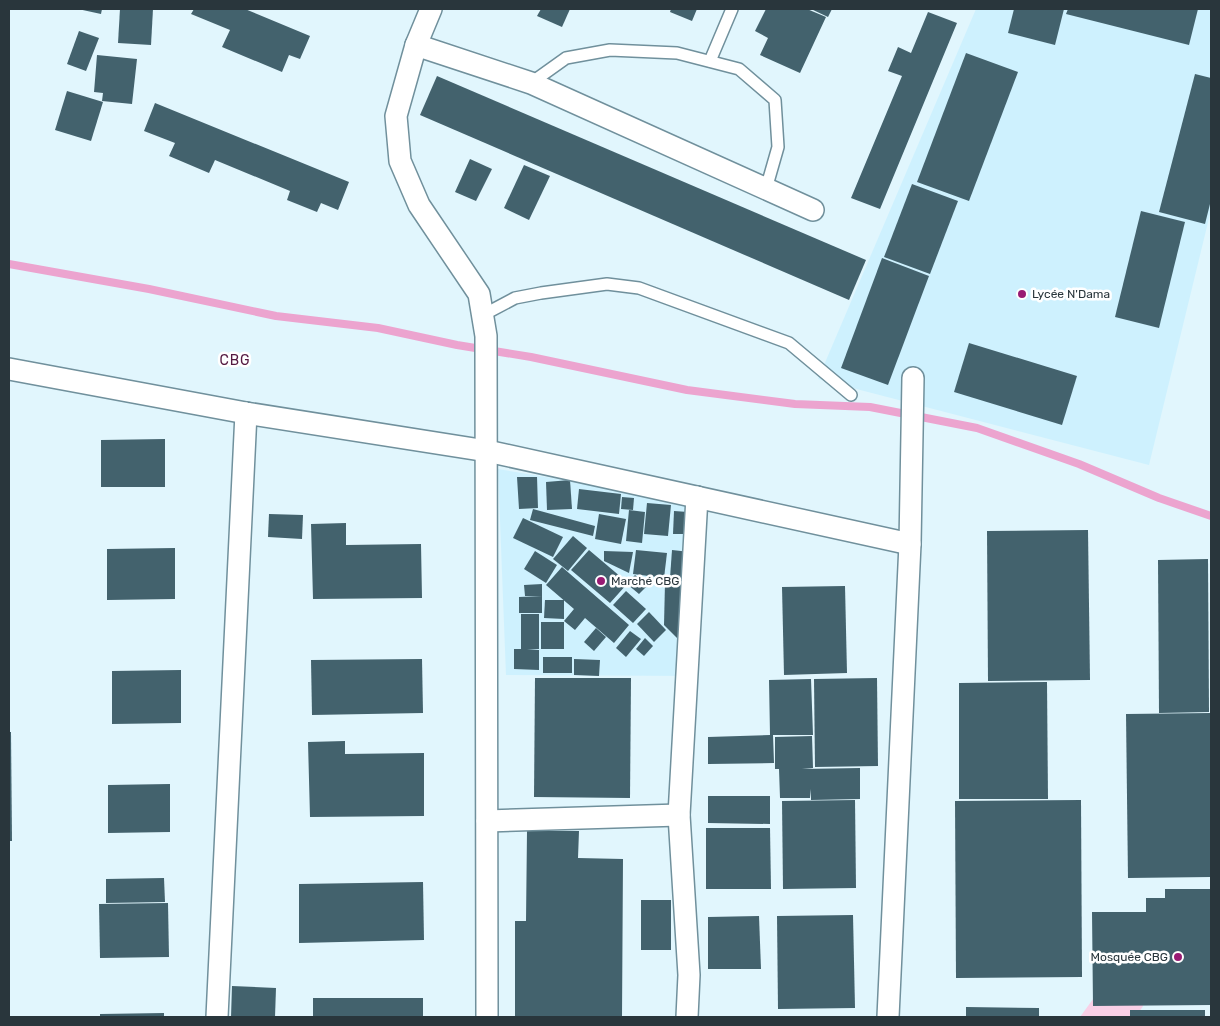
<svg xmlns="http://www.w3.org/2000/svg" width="1220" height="1026" font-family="Rubik,sans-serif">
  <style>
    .built { fill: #cef1fe }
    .green { fill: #f9d0e7 }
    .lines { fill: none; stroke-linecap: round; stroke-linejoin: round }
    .stream { stroke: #eca4cf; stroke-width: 8 }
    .building { fill: #43626d }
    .lane-casing { stroke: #70909c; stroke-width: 14 }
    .street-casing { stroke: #70909c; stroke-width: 24 }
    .lane { stroke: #fff; stroke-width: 11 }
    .street { stroke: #fff; stroke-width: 21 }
    .poi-dot { fill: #981b73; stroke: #fff; stroke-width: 2 }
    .labels { text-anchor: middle; stroke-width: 5; stroke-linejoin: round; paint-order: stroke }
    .poi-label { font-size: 12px; fill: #29363c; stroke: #fff; text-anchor: start }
    .neighbourhood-label { font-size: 14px; letter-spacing: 1px; fill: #551a42; stroke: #fff }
  </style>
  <rect width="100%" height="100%" fill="#e1f6fd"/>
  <g class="built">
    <path d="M976,9H1211V210L1149,465L818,379Z"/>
    <path d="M498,469L697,502V676L506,675Z"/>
  </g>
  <path class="green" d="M1135,983L1143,1006L1136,1017H1080L1104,984Z"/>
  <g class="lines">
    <path class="stream" d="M9,264L149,289L276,316L378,328L457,345L531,357L687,390L795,404L870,407L977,428L1079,464L1159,498L1211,516"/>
  </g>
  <g class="building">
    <path d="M78,9H102L101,14Z"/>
    <path d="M120,9H153L151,45L118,43Z"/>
    <path d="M194,9H245L310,36L300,59L289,55L282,72L222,47L230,30L191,14Z"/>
    <path d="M541,9H570L562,27L537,16Z"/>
    <path d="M671,9H697L692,21L670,12Z"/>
    <path d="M766,9H807L826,17L800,73L760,55L768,38L755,31Z"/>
    <path d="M811,9H832L828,17Z"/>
    <path d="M1014,9H1064L1055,45L1008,33Z"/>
    <path d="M1068,9H1198L1189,45L1066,14Z"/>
    <path d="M928,12L957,23L880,209L851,198L902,76L888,71L898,47L911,53Z"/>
    <path d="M79,31L99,38L86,71L67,64Z"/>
    <path d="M966,53L1018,72L969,201L917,182Z"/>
    <path d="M97,55L137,59L132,104L102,101L103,93L94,92Z"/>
    <path d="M1195,74L1211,78V200L1205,224L1159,212Z"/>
    <path d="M437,76L866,260L849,300L420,115Z"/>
    <path d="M67,91L103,102L91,141L55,130Z"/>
    <path d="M155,103L349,182L338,210L321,203L317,212L287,200L290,191L215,160L209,173L169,156L175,143L144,131Z"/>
    <path d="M470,159L492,169L476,201L455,192Z"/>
    <path d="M524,165L550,176L529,220L504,208Z"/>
    <path d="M912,184L958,201L930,274L884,257Z"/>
    <path d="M1141,211L1185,222L1159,328L1115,317Z"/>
    <path d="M882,258L929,276L888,385L841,368Z"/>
    <path d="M969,343L1077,376L1062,425L954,392Z"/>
    <path d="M165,439V487H101V440Z"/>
    <path d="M517,477H537L538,508L519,509Z"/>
    <path d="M570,480L572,509L547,510L546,482Z"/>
    <path d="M579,489L621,494L619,514L577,509Z"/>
    <path d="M622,497L634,498L633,510L621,509Z"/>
    <path d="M647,503L671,505L668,536L644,534Z"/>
    <path d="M533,509L595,526L593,536L530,520Z"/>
    <path d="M629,510L645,512L642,543L626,541Z"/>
    <path d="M674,511L688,512L686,534H673Z"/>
    <path d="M269,514L303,515L302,539L268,537Z"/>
    <path d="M599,514L626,519L621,544L595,539Z"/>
    <path d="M523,518L563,537L553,557L513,538Z"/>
    <path d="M346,523V545L421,544L422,598L313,599L311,524Z"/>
    <path d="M1088,530L1090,680L988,681L987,531Z"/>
    <path d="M573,536L587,548L568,571L553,559Z"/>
    <path d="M175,548V599L107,600V549Z"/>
    <path d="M589,550L628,583L635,575L647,586L639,594L627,584L610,603L571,570Z"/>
    <path d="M636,550L667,553L664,578L633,574Z"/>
    <path d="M672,550L690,552L688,579L670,578Z"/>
    <path d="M535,551L557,565L546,583L524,569Z"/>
    <path d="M604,551L633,552L629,573L604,561Z"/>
    <path d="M1208,559L1209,712L1159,713L1158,560Z"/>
    <path d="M562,567L629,625L614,643L585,618L575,630L564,621L574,609L546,585Z"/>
    <path d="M665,583L683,584L681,642L664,625Z"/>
    <path d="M542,584V596H525L524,585Z"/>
    <path d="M845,586L847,673L784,675L782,587Z"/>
    <path d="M626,591L646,609L633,623L613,605Z"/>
    <path d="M542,596V613H519V597Z"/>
    <path d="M545,600H564V619L544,618Z"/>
    <path d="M649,612L666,630L654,642L637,624Z"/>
    <path d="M521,614H539V649H527L539,650V670L514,669V649H521Z"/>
    <rect x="541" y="622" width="23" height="27"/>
    <path d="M596,628L606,637L594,651L584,642Z"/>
    <path d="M630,631L641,639L626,657L616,648Z"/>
    <path d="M645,638L653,646L644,656L636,649Z"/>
    <rect x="543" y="657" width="29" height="16"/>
    <path d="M422,659L423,713L312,715L311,660Z"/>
    <path d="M574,659L600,660L599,676L574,675Z"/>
    <path d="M181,670V723L112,724V671Z"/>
    <path d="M535,678H631L630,798L534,797Z"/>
    <path d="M877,678L878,766L815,767L814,679Z"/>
    <path d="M811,679L813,735H773L774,763L708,764V737L770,735L769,680Z"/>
    <path d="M1047,682L1048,799H959V683Z"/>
    <path d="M1211,713V877L1128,878L1126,714Z"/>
    <path d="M9,732H11L12,841H9Z"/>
    <path d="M812,736L813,768L802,769L860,768V799L811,800V789L810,798H780L779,769H775V737Z"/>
    <path d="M345,741V754L424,753V816L310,817L308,742Z"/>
    <path d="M170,784V832L108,833V785Z"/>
    <path d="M708,796H770V824L708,823Z"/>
    <path d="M855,800L856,888L783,889L782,801Z"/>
    <path d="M1081,800L1082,977L956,978L955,801Z"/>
    <path d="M706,828H770L771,889H706Z"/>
    <path d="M527,831H579L578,858L623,859L622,1017H515V921H526Z"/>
    <path d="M164,878L165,902L106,903V879Z"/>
    <path d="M423,882L424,940L299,943V884Z"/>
    <path d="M1165,889H1211V1005L1093,1006L1092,912H1146V898H1165Z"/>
    <rect x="641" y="900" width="30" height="50"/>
    <path d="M168,903L169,957L100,958L99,904Z"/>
    <path d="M853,915L855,1008L778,1009L777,916Z"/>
    <path d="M759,916L761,969H708V917Z"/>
    <path d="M232,986L276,988L275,1017H231Z"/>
    <rect x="313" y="998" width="110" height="19"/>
    <path d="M966,1007L1039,1008V1017H966Z"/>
    <rect x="1130" y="1010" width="75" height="7"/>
    <path d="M164,1013V1017H100V1014Z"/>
  </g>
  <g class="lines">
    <g class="lane-casing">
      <g id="lane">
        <path d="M710,61L732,9"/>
        <path d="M531,83L566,58L610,50L677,53L739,69L775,100L778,147L766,189"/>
        <path d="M483,315L515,298L541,293L607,284L639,288L789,343L851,395"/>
      </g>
    </g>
    <g class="street-casing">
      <g id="street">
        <path d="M431,9L416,45L396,116L400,161L419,205L479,294L486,336L487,1017"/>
        <path d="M416,45L531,83L813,210"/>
        <path d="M9,369L246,413L487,451L910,544"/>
        <path d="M487,821L679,815"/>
        <path d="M217,1017L246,413"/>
        <path d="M687,1017L689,975L679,815L697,497"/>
        <path d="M888,1017L910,544L913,378"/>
      </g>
    </g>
    <use href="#lane" class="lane"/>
    <use href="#street" class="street"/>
  </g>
  <g class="poi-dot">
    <circle cx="1022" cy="294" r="5"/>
    <circle cx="601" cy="581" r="5"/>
    <circle cx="1178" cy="957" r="5"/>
  </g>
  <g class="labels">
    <g class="poi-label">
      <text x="1032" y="298">Lycée N'Dama</text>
      <text x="611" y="585">Marché CBG</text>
      <text x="1168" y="961" text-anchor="end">Mosquée CBG</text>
    </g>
    <g class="neighbourhood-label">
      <text x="235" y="365">CBG</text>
    </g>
  </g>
  <rect width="1220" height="1026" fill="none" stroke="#29363c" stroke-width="20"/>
</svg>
